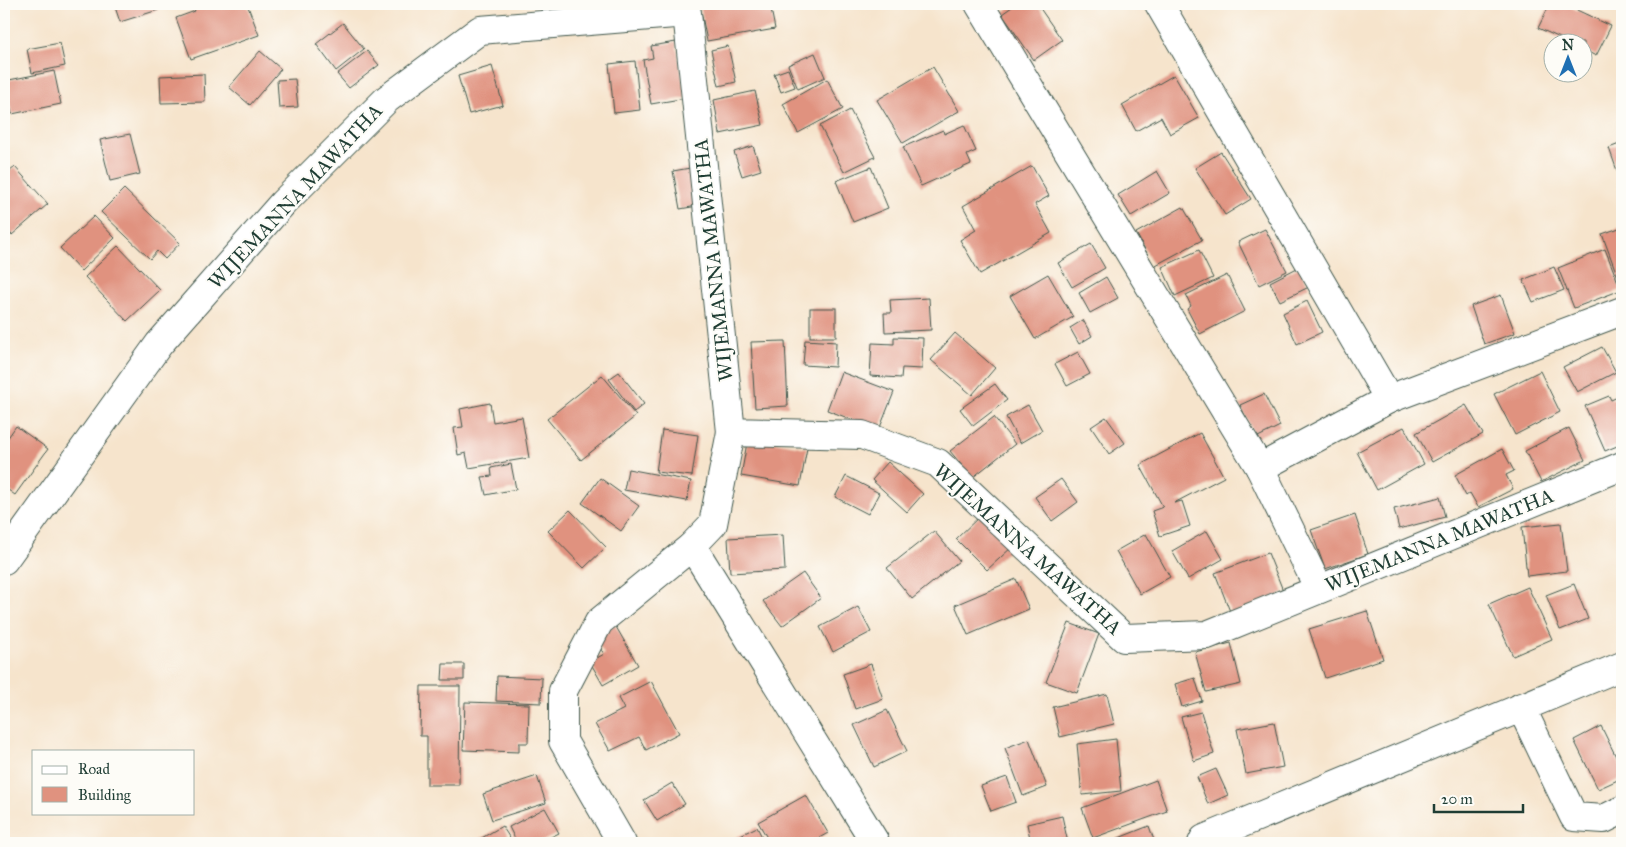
<svg xmlns="http://www.w3.org/2000/svg" width="1626" height="847" font-family="'IM FELL Great Primer',serif">
  <style>
    .building { fill: #e0927f }
    .lines { fill: none; stroke-linecap: round; stroke-linejoin: round }
    .minor-casing { stroke: #3f564b; stroke-width: 30 }
    .minor { stroke: #fff; stroke-width: 28 }
    .labels { text-anchor: middle; stroke-width: 4; stroke-linejoin: round; paint-order: stroke }
    .street-label { font-size: 20px; fill: #1f3d34; stroke: #fdfcf7 }
  </style>
  <rect width="100%" height="100%" fill="#fdfcf7"/>
  <filter id="ink" filterUnits="userSpaceOnUse"><feTurbulence type="fractalNoise" baseFrequency=".02" numOctaves="2"/><feDisplacementMap in="SourceGraphic" scale="10" xChannelSelector="R" yChannelSelector="G"/><feConvolveMatrix kernelMatrix="1 2 1 2 8 2 1 2 1" color-interpolation-filters="sRGB"/></filter>
  <filter id="wash" filterUnits="userSpaceOnUse"><feTurbulence type="fractalNoise" baseFrequency=".0096" numOctaves="4" result="noise"/><feDisplacementMap in="SourceGraphic" scale="20" xChannelSelector="R" yChannelSelector="G"/><feGaussianBlur stdDeviation="1.12" result="paint"/><feColorMatrix in="noise" values="0 0 0 0 0 0 0 0 0 0 0 0 0 0 0 0 0 1.4 0 .05"/><feComposite in="paint" operator="in"/></filter>
  <g filter="url(#wash)">
    <rect width="100%" height="100%" fill="#f6e4cc"/>
    <g id="blocks">
      <g class="building">
        <path d="M114,4H156L158,10L120,22Z"/>
        <path d="M192,4H247L259,35L191,59L176,18L195,11Z"/>
        <path d="M712,4H770L775,29L707,41L700,6Z"/>
        <path d="M1016,4H1037L1062,40L1034,60L1002,14Z"/>
        <path d="M1550,4H1564L1611,26L1596,56L1584,50V42H1569L1538,28Z"/>
        <path d="M343,23L364,49L336,71L316,44Z"/>
        <path d="M676,42L686,98L651,104L643,60L653,58L651,46Z"/>
        <path d="M60,43L65,66L32,73L27,49Z"/>
        <path d="M728,46L736,82L719,86L711,50Z"/>
        <path d="M260,51L281,69L250,105L229,87Z"/>
        <path d="M367,51L379,65L349,88L337,74Z"/>
        <path d="M815,53L825,77L798,89L788,65Z"/>
        <path d="M635,61L640,110L614,113L609,64Z"/>
        <path d="M492,66L503,105L469,114L458,76Z"/>
        <path d="M933,67L959,111L903,143L877,100Z"/>
        <path d="M788,69L795,87L781,92L774,74Z"/>
        <path d="M54,71L61,104L12,114L4,81Z"/>
        <path d="M204,74L205,102L161,103L160,76Z"/>
        <path d="M1174,75L1199,118L1170,134L1161,117L1136,131L1122,105Z"/>
        <path d="M295,79L298,107L279,108L277,80Z"/>
        <path d="M827,79L843,109L798,133L783,104Z"/>
        <path d="M755,91L763,125L720,134L714,100Z"/>
        <path d="M850,110L875,157L844,172L820,126Z"/>
        <path d="M964,125L976,151L967,155L971,164L921,186L903,147L943,130L944,134Z"/>
        <path d="M130,134L140,174L110,181L100,140Z"/>
        <path d="M1622,143V185L1609,148Z"/>
        <path d="M753,146L761,170L742,176L734,152Z"/>
        <path d="M1221,152L1251,199L1225,215L1195,168Z"/>
        <path d="M1032,166L1049,196L1035,204L1051,233L980,274L960,240L976,230L963,206Z"/>
        <path d="M15,167L48,204L12,235L4,226V176Z"/>
        <path d="M696,167L703,205L680,209L673,171Z"/>
        <path d="M871,167L888,208L853,222L836,181Z"/>
        <path d="M1157,171L1170,193L1131,216L1118,195Z"/>
        <path d="M124,189L180,243L165,259L157,251L150,259L101,212Z"/>
        <path d="M1183,207L1202,240L1154,266L1136,233Z"/>
        <path d="M94,216L115,238L81,271L60,248Z"/>
        <path d="M1622,227V279L1619,280L1602,234Z"/>
        <path d="M1265,229L1287,271L1259,285L1238,242Z"/>
        <path d="M1091,244L1105,268L1072,287L1058,263Z"/>
        <path d="M118,246L160,290L127,321L85,277Z"/>
        <path d="M1605,249L1621,290L1574,308L1558,268Z"/>
        <path d="M1199,250L1213,278L1175,296L1162,267Z"/>
        <path d="M1299,267L1309,287L1280,301L1270,282Z"/>
        <path d="M1554,267L1564,290L1533,302L1523,280Z"/>
        <path d="M1048,274L1073,317L1035,339L1010,296Z"/>
        <path d="M1227,275L1245,311L1200,334L1187,309L1191,306L1186,295Z"/>
        <path d="M1106,277L1118,298L1090,313L1079,293Z"/>
        <path d="M1501,295L1515,333L1484,344L1471,306Z"/>
        <path d="M929,298L931,330L885,332L884,313H891L890,300Z"/>
        <path d="M1307,301L1322,332L1297,344L1283,313Z"/>
        <rect x="810" y="308" width="26" height="29"/>
        <path d="M1083,320L1092,336L1079,344L1070,328Z"/>
        <path d="M955,333L995,368L972,395L931,360Z"/>
        <path d="M894,337L923,338L922,369L902,368L901,378L870,376L872,343L894,344Z"/>
        <path d="M805,340L836,342L835,367L803,365Z"/>
        <path d="M785,341L788,406L755,408L751,342Z"/>
        <path d="M1602,347L1616,372L1577,392L1563,367Z"/>
        <path d="M1078,352L1090,374L1067,386L1055,364Z"/>
        <path d="M1540,371L1560,412L1515,435L1494,394Z"/>
        <path d="M619,372L644,404L634,412L609,379Z"/>
        <path d="M841,372L894,392L879,430L827,410Z"/>
        <path d="M602,375L636,416L581,460L547,419Z"/>
        <path d="M995,384L1007,400L973,426L960,409Z"/>
        <path d="M1264,394L1280,426L1256,438L1240,405Z"/>
        <path d="M1622,395V444L1605,451L1585,406L1609,396L1611,400Z"/>
        <path d="M490,403L493,422L522,417L529,458L469,468L466,453L458,455L454,428L463,427L460,409Z"/>
        <path d="M1028,405L1042,430L1020,443L1006,417Z"/>
        <path d="M1466,405L1483,434L1432,462L1416,433Z"/>
        <path d="M994,417L1015,444L972,478L950,451Z"/>
        <path d="M1106,417L1125,443L1109,454L1091,427Z"/>
        <path d="M16,426L48,449L15,495L4,487V437L7,439Z"/>
        <path d="M1404,427L1424,464L1377,490L1357,452Z"/>
        <path d="M1569,428L1585,460L1541,482L1525,451Z"/>
        <path d="M662,430L698,435L692,476L656,472Z"/>
        <path d="M1200,433L1224,477L1174,503L1182,501L1190,526L1160,536L1152,511L1163,507L1140,465Z"/>
        <path d="M748,437L807,448L800,486L741,476Z"/>
        <path d="M1502,449L1514,471L1506,475L1513,489L1478,507L1470,493L1466,496L1455,475Z"/>
        <path d="M888,462L923,494L907,512L872,480Z"/>
        <path d="M511,464L516,489L486,495L482,477L492,476L491,468Z"/>
        <path d="M628,469L691,481L687,501L624,490Z"/>
        <path d="M846,476L879,493L868,514L835,497Z"/>
        <path d="M600,478L639,506L621,531L582,503Z"/>
        <path d="M1061,479L1078,502L1052,521L1035,497Z"/>
        <path d="M1440,497L1445,517L1399,529L1394,509Z"/>
        <path d="M570,510L606,547L584,568L548,531Z"/>
        <path d="M982,514L1013,546L987,570L956,539Z"/>
        <path d="M1355,515L1368,554L1325,569L1311,530Z"/>
        <path d="M1561,523L1567,571L1527,576L1522,527Z"/>
        <path d="M934,531L959,561L912,599L887,568Z"/>
        <path d="M1207,531L1223,559L1188,579L1172,551Z"/>
        <path d="M1146,534L1170,577L1140,594L1116,551Z"/>
        <path d="M783,535L785,570L730,573L728,538Z"/>
        <path d="M1268,553L1284,593L1231,614L1215,573Z"/>
        <path d="M803,573L821,598L782,626L763,601Z"/>
        <path d="M1016,579L1029,609L968,635L955,605Z"/>
        <path d="M1574,584L1588,619L1560,630L1546,595Z"/>
        <path d="M1528,587L1552,639L1513,656L1489,604Z"/>
        <path d="M858,607L871,632L833,652L820,627Z"/>
        <path d="M1367,611L1383,659L1325,678L1309,629Z"/>
        <path d="M1069,623L1099,634L1077,693L1046,682Z"/>
        <path d="M615,625L638,665L603,685L590,662L604,654L594,638Z"/>
        <path d="M1231,643L1241,684L1206,692L1195,652Z"/>
        <path d="M443,664H464V680H442Z"/>
        <path d="M871,664L883,699L855,709L843,674Z"/>
        <path d="M497,676L542,678L541,703L496,701Z"/>
        <path d="M1195,678L1202,701L1182,707L1175,684Z"/>
        <path d="M651,681L679,733L646,750L639,737L610,751L595,724L624,709L618,698Z"/>
        <path d="M421,686H460L459,785H427V736H420Z"/>
        <path d="M1107,694L1114,724L1060,737L1053,707Z"/>
        <path d="M465,702L529,704L528,743H519V752L463,750Z"/>
        <path d="M887,710L907,751L874,767L854,725Z"/>
        <path d="M1201,712L1214,754L1194,761L1181,717Z"/>
        <path d="M1274,722L1283,767L1246,774L1237,729Z"/>
        <path d="M1601,726L1622,769V778L1598,789L1574,740Z"/>
        <path d="M1029,739L1047,787L1023,796L1005,748Z"/>
        <path d="M1116,739L1121,791L1082,795L1077,744Z"/>
        <path d="M1216,769L1228,795L1208,804L1197,777Z"/>
        <path d="M537,776L546,803L492,820L483,794Z"/>
        <path d="M1007,777L1016,802L991,811L981,786Z"/>
        <path d="M1156,780L1167,811L1093,838L1082,808Z"/>
        <path d="M672,783L685,804L657,821L644,800Z"/>
        <path d="M806,795L828,833L810,843H770L758,822Z"/>
        <path d="M545,808L559,833L539,843H517L509,827Z"/>
        <path d="M1062,816L1068,843H1031L1027,824Z"/>
        <path d="M502,826L513,843H476L475,842Z"/>
        <path d="M1149,826L1155,843H1106Z"/>
        <path d="M757,827L765,843H724Z"/>
      </g>
    </g>
  </g>
  <g filter="url(#ink)">
    <use href="#blocks" fill-opacity="0" stroke="#3f564b" stroke-width="1"/>
    <g class="lines">
      <g class="minor-casing">
        <g id="minor">
          <path d="M979,4L1260,468L1389,399"/>
          <path d="M1159,4L1389,399L1622,311"/>
          <path d="M1260,468L1319,589"/>
          <path d="M692,546L713,524L731,432"/>
          <path d="M4,560L159,344L283,203L387,99L480,30L687,13L731,432L862,435L938,463L1124,638L1207,635L1622,466"/>
          <path d="M1521,707L1574,817L1604,819L1622,810"/>
          <path d="M622,843L563,741V691L599,622L692,546L875,842"/>
          <path d="M1202,843L1204,839L1622,666"/>
        </g>
      </g>
      <use href="#minor" class="minor"/>
    </g>
  </g>
  <g class="labels">
    <g class="street-label">
      <text transform="translate(295 196) rotate(-47)" y="7">WIJEMANNA MAWATHA</text>
      <text transform="translate(713 260) rotate(-96)" y="7">WIJEMANNA MAWATHA</text>
      <text transform="translate(1439 540) rotate(-22)" y="7">WIJEMANNA MAWATHA</text>
      <text transform="translate(1028 549) rotate(42)" y="7">WIJEMANNA MAWATHA</text>
    </g>
  </g>
  <rect width="1626" height="847" fill="none" stroke="#fdfcf7" stroke-width="20"/>
  <rect x="32" y="750" width="162" height="65" fill="#fdfcf7" stroke="#a4b0a9"/>
  <rect x="42" y="766" width="25" height="8" fill="#ffffff" stroke="#a4b0a9"/>
  <text x="78" y="774" font-size="15" fill="#1f3d34">Road</text>
  <rect x="42" y="787" width="25" height="15" fill="#e0927f" stroke="#a4b0a9"/>
  <text x="78" y="800" font-size="15" fill="#1f3d34">Building</text>
  <g transform="translate(1568 58)"><circle r="24" fill="#fdfcf7" stroke="#a4b0a9"/>
  <path d="M0-4L9 19L0 12L-9 19Z" fill="#1f6fb2"/>
  <text y="-8" font-size="14" font-weight="bold" text-anchor="middle" fill="#1f3d34">N</text>
  </g>
  <path d="M1434 804v8h89v-8" fill="none" stroke="#1f3d34" stroke-width="2.5"/>
  <text x="1441" y="804" font-size="15" fill="#1f3d34" stroke="#fdfcf7" stroke-width="4" paint-order="stroke">20 m</text>
</svg>
